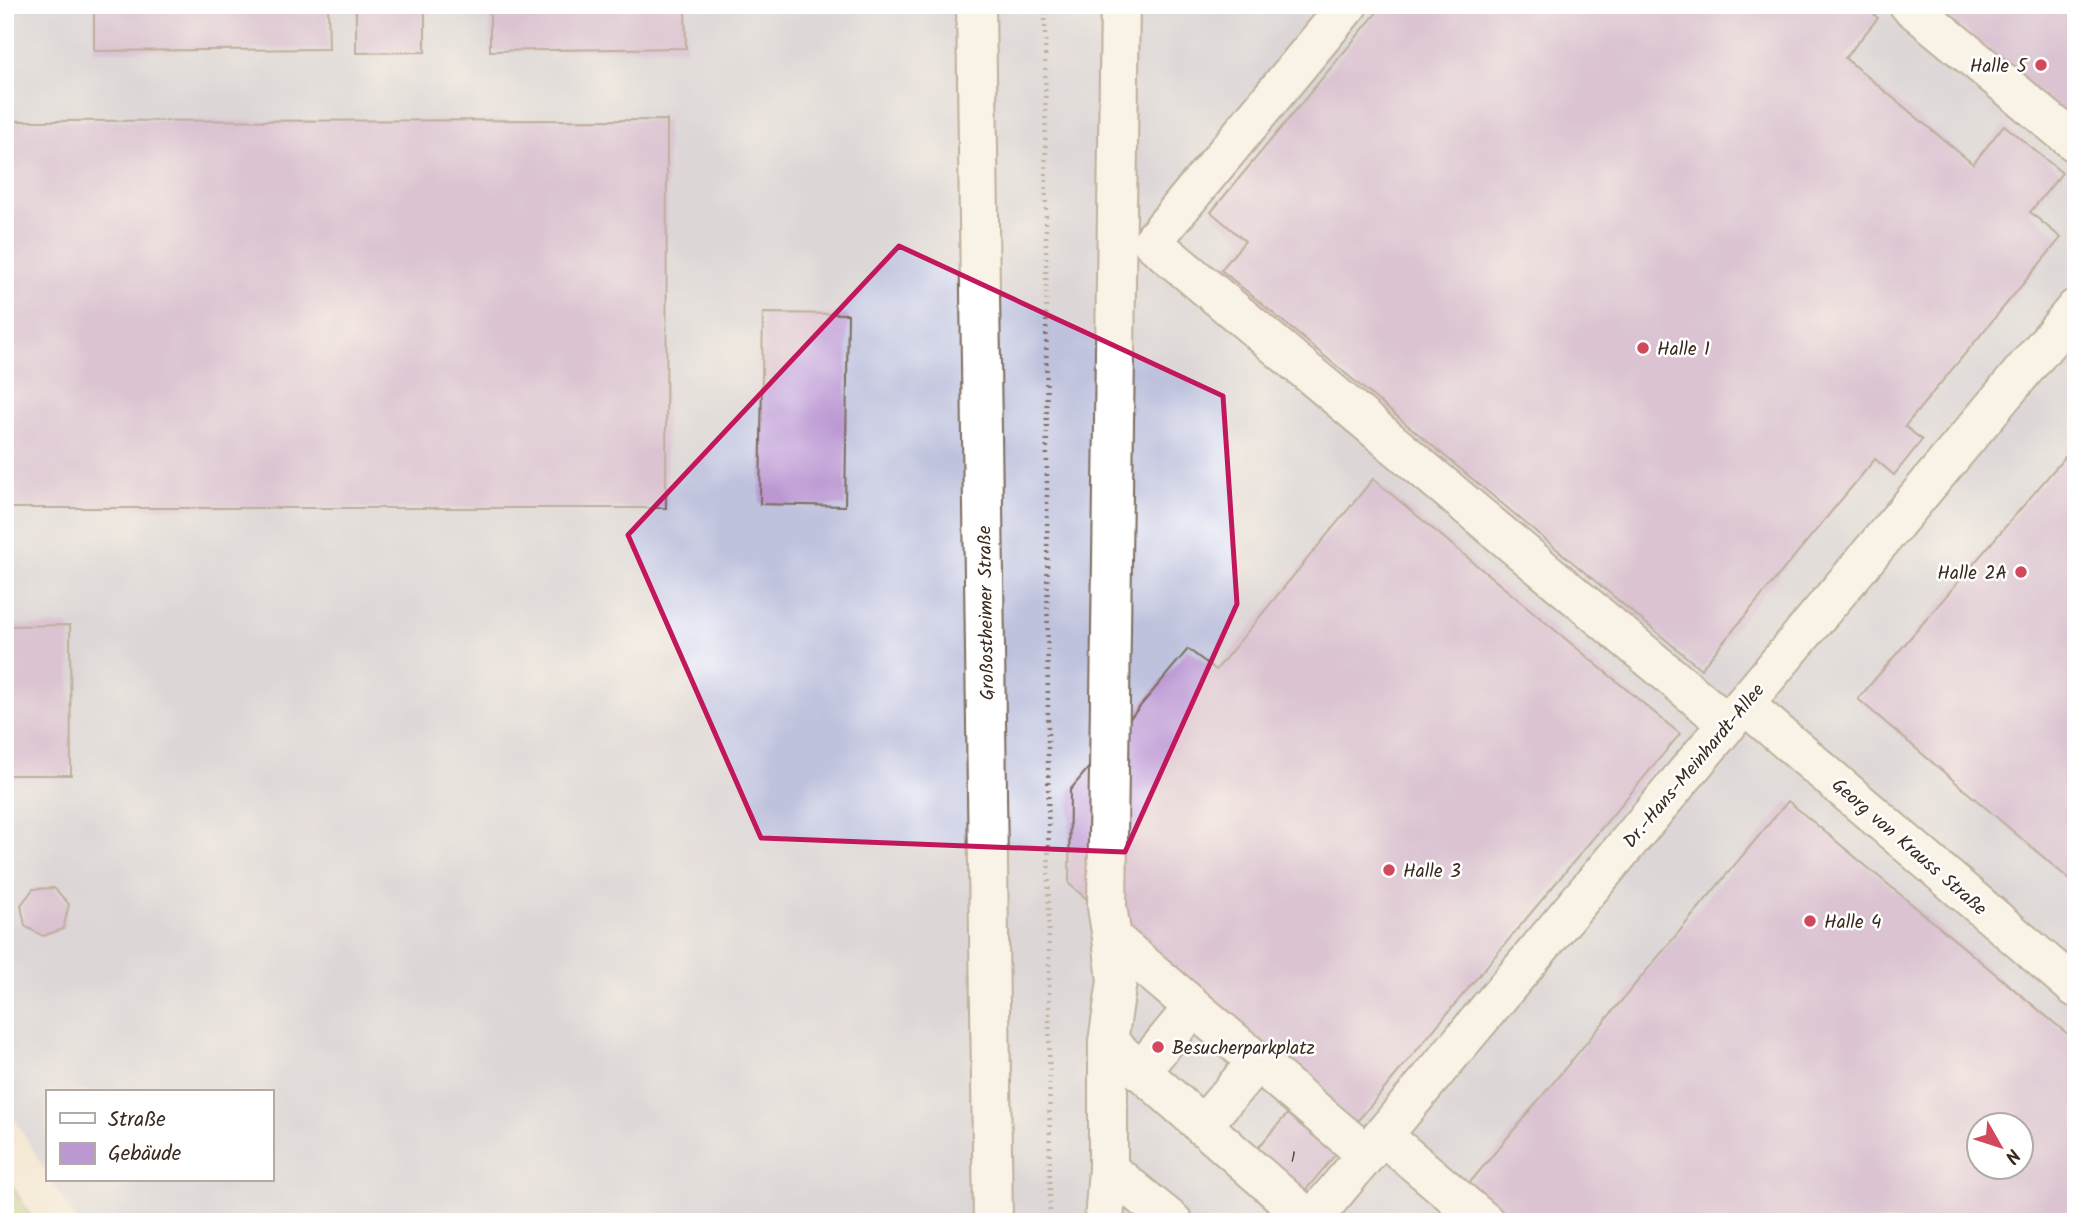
<svg xmlns="http://www.w3.org/2000/svg" width="2081" height="1227" font-family="Kalam,sans-serif">
  <style>
    .industrial { fill: #bfc2dd; fill-rule: evenodd }
    .green { fill: #adc266; stroke: #747642; stroke-width: 2 }
    .building { fill: #bc98d3; fill-rule: evenodd }
    .lines { fill: none; stroke-linecap: round; stroke-linejoin: round }
    .minor-casing { stroke: #7c6c5d; stroke-width: 42 }
    .major-casing { stroke: #7c6c5d; stroke-width: 42 }
    .path { stroke: #7c6c5d; stroke-width: 4.5; stroke-dasharray: 2 5; stroke-linecap: butt }
    .minor { stroke: #fff; stroke-width: 38 }
    .major { stroke: #fff; stroke-width: 38 }
    .marked { fill: none; stroke: #c2185b; stroke-width: 5; stroke-linejoin: round }
    .poi-dot { fill: #d1495b; stroke: #fff; stroke-width: 2.5 }
    .labels { text-anchor: middle; stroke-width: 5; stroke-linejoin: round; paint-order: stroke }
    .number-label { font-size: 16px; fill: #5b464b }
    .poi-label { font-size: 19px; fill: #3b2a1e; stroke: #fff; text-anchor: start }
    .street-label { font-size: 19px; fill: #3b2a1e; stroke: #fff }
  </style>
  <rect width="100%" height="100%" fill="#fff"/>
  <filter id="ink" filterUnits="userSpaceOnUse"><feTurbulence type="fractalNoise" baseFrequency=".0143" numOctaves="2"/><feDisplacementMap in="SourceGraphic" scale="14" xChannelSelector="R" yChannelSelector="G"/><feConvolveMatrix kernelMatrix="1 2 1 2 8 2 1 2 1" color-interpolation-filters="sRGB"/></filter>
  <filter id="wash" filterUnits="userSpaceOnUse"><feTurbulence type="fractalNoise" baseFrequency=".00686" numOctaves="4" result="noise"/><feDisplacementMap in="SourceGraphic" scale="28" xChannelSelector="R" yChannelSelector="G"/><feGaussianBlur stdDeviation="1.57" result="paint"/><feColorMatrix in="noise" values="0 0 0 0 0 0 0 0 0 0 0 0 0 0 0 0 0 1.4 0 .05"/><feComposite in="paint" operator="in"/></filter>
  <g filter="url(#wash)">
    <rect width="100%" height="100%" fill="#f4e8d1"/>
    <path class="industrial" d="M5,5H2076V1222H77L51,1180H271V1092H47V1173L5,1104ZM1980,1126H2022V1168H1980Z"/>
    <path class="green" d="M5,1174L34,1222H5Z"/>
    <g id="blocks">
      <g class="building">
        <path d="M94,5H328L329,49L94,51Z"/>
        <path d="M356,5H425V52L356,53Z"/>
        <path d="M490,5H685L686,48L490,51Z"/>
        <path d="M1383,5H1863L1878,18L1845,58L1973,164L2004,125L2062,173L2030,212L2061,238L1905,426L1922,440L1894,475L1875,459L1701,669L1221,270L1245,241L1211,212Z"/>
        <path d="M1936,5H2076V124Z"/>
        <path d="M667,120L666,508H5V121Z"/>
        <path d="M763,313L848,314L845,506L760,504Z"/>
        <path d="M2076,444V885L1858,699Z"/>
        <path d="M1373,479L1680,734L1356,1123L1069,884L1070,790L1188,649L1216,670Z"/>
        <path d="M70,625L71,775H5V626Z"/>
        <path d="M1788,801L2076,1041V1222H1509L1467,1186ZM1980,1126H2022V1168H1980Z"/>
        <path d="M54,888L69,904L63,929L43,936L25,926L21,905L33,889Z"/>
        <path d="M1287,1114L1336,1154L1299,1198L1250,1157Z"/>
      </g>
    </g>
  </g>
  <g filter="url(#ink)">
    <use href="#blocks" fill-opacity="0" stroke="#7c6c5d" stroke-width="2"/>
    <g class="lines">
      <g class="minor-casing">
        <g id="minor">
          <path d="M1120,5L1107,907L1112,938L1366,1154"/>
          <path d="M1348,5L1152,242L1728,724"/>
          <path d="M1909,5L2076,143"/>
          <path d="M1744,704L2076,988"/>
          <path d="M1112,938L1117,981L1108,1042L1312,1222"/>
          <path d="M1141,1071L1191,1010"/>
          <path d="M1202,1126L1254,1065"/>
          <path d="M1382,1135L1485,1222"/>
          <path d="M1108,1169L1173,1222"/>
          <path d="M1104,1222L1108,1169V1042"/>
          <path d="M1310,1222L2076,308"/>
        </g>
      </g>
      <g class="major-casing">
        <path id="major" d="M976,5L993,1222"/>
      </g>
      <path class="path" d="M1045,5L1050,1222"/>
      <use href="#minor" class="minor"/>
      <use href="#major" class="major"/>
    </g>
  </g>
  <path d="M0 0H2081V1227H0ZM899,246L1223,396L1237,604L1125,852L761,838L628,535Z" fill="#f4e8d1" fill-opacity=".55" fill-rule="evenodd"/>
  <path class="marked" d="M899,246L1223,396L1237,604L1125,852L761,838L628,535Z"/>
  <g class="poi-dot">
    <circle cx="2041" cy="65" r="7"/>
    <circle cx="1643" cy="348" r="7"/>
    <circle cx="2021" cy="572" r="7"/>
    <circle cx="1389" cy="870" r="7"/>
    <circle cx="1810" cy="921" r="7"/>
    <circle cx="1158" cy="1047" r="7"/>
  </g>
  <g class="labels">
    <g class="number-label">
      <text x="1293" y="1162">1</text>
    </g>
    <g class="poi-label">
      <text x="2027" y="72" text-anchor="end">Halle 5</text>
      <text x="1657" y="355">Halle 1</text>
      <text x="2007" y="579" text-anchor="end">Halle 2A</text>
      <text x="1403" y="877">Halle 3</text>
      <text x="1824" y="928">Halle 4</text>
      <text x="1172" y="1054">Besucherparkplatz</text>
    </g>
    <g class="street-label">
      <text transform="translate(985 613) rotate(-91)" y="7">Großostheimer Straße</text>
      <text transform="translate(1693 765) rotate(-50)" y="7">Dr.-Hans-Meinhardt-Allee</text>
      <text transform="translate(1910 846) rotate(41)" y="7">Georg von Krauss Straße</text>
    </g>
  </g>
  <rect width="2081" height="1227" fill="none" stroke="#fff" stroke-width="28"/>
  <rect x="46" y="1090" width="228" height="91" fill="#ffffff" stroke="#b1aaa5" stroke-width="2"/>
  <rect x="60" y="1113" width="35" height="10" fill="#ffffff" stroke="#b1aaa5" stroke-width="2"/>
  <text x="108" y="1126" font-size="21" fill="#3b2a1e">Straße</text>
  <rect x="60" y="1143" width="35" height="21" fill="#bc98d3" stroke="#b1aaa5" stroke-width="2"/>
  <text x="108" y="1160" font-size="21" fill="#3b2a1e">Gebäude</text>
  <g transform="translate(2000 1146) rotate(129)"><circle r="33" fill="#ffffff" stroke="#b1aaa5" stroke-width="2"/>
  <path d="M0-5L12 26L0 18L-12 26Z" fill="#d1495b"/>
  <text y="-10" font-size="19" font-weight="bold" text-anchor="middle" fill="#3b2a1e">N</text>
  </g>
</svg>
